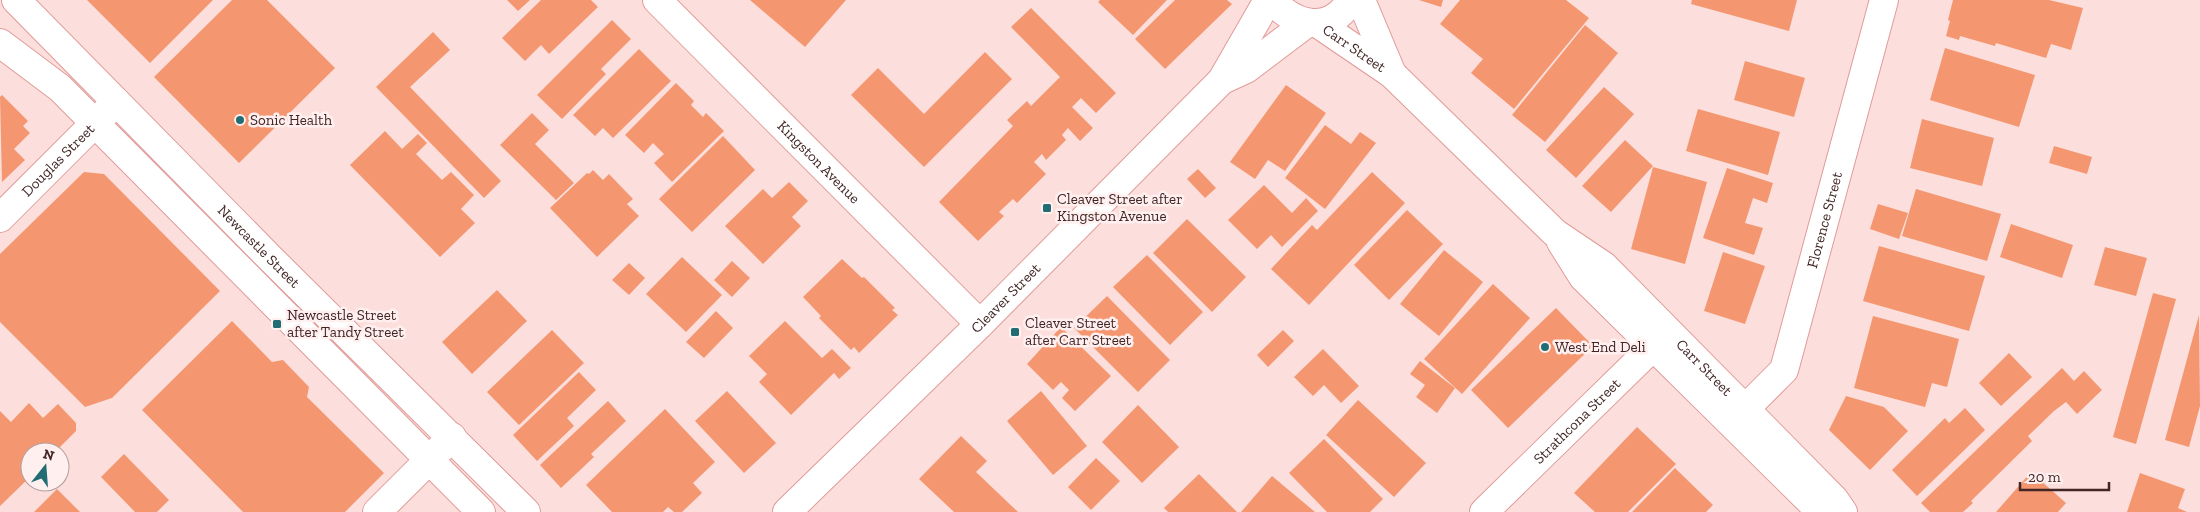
<svg xmlns="http://www.w3.org/2000/svg" width="2200" height="512" font-family="'Zilla Slab',serif">
  <style>
    .building { fill: #f49771 }
    .lines { fill: none; stroke-linecap: round; stroke-linejoin: round }
    .minor-casing { stroke: #e09b98; stroke-width: 30 }
    .major-casing { stroke: #e09b98; stroke-width: 30 }
    .minor { stroke: #fff; stroke-width: 28 }
    .major { stroke: #fff; stroke-width: 28 }
    .poi-dot { fill: #226d73; stroke: #fff0ef; stroke-width: 2 }
    .labels { text-anchor: middle; stroke-width: 5; stroke-linejoin: round; paint-order: stroke }
    .street-label { font-size: 15px; fill: #412625; stroke: #fff0ef }
    .poi-label { font-size: 15px; fill: #412625; stroke: #fff0ef; text-anchor: start }
  </style>
  <rect width="100%" height="100%" fill="#fcdfdc"/>
  <g class="building">
    <path d="M87,0H213L150,63Z"/>
    <path d="M232,0H267L335,68L239,163L154,77Z"/>
    <path d="M507,0H530L518,11Z"/>
    <path d="M541,0H591L598,7L549,54L541,45L525,61L502,38Z"/>
    <path d="M750,0H846L805,47Z"/>
    <path d="M1100,0H1167L1133,35L1098,2Z"/>
    <path d="M1175,0H1227L1232,4L1165,69L1135,39Z"/>
    <path d="M1419,0H1443L1441,7Z"/>
    <path d="M1460,0H1566L1589,18L1514,109L1471,73L1483,59L1440,24Z"/>
    <path d="M1692,0H1797L1789,31L1691,4Z"/>
    <path d="M1953,0H2049L2083,8L2071,50L2051,44L2046,58L1996,43L1995,46L1960,36L1959,40L1946,36L1950,21L1948,20Z"/>
    <path d="M1031,8L1116,93L1096,113L1081,98L1072,107L1093,128L1080,141L1068,128L1062,135L1066,140L1046,160L1042,154L1034,162L1046,174L1017,203L1013,199L999,212L1004,216L978,241L939,202L1013,126L1007,120L1027,101L1031,106L1060,77L1011,27Z"/>
    <path d="M612,20L631,39L601,69L606,74L562,119L537,95Z"/>
    <path d="M1585,25L1618,53L1545,142L1512,115Z"/>
    <path d="M433,32L450,50L410,87L501,181L484,198L376,87Z"/>
    <path d="M1945,48L2035,75L2019,127L1930,100Z"/>
    <path d="M639,49L671,81L613,138L603,128L595,136L573,115Z"/>
    <path d="M985,52L1012,79L924,167L851,95L878,68L924,114Z"/>
    <path d="M1745,61L1805,78L1794,117L1734,100Z"/>
    <path d="M676,83L694,101L691,105L703,117L706,113L724,131L672,182L654,163L664,154L653,143L644,153L625,135Z"/>
    <path d="M1286,85L1326,113L1285,171L1268,160L1255,179L1230,162Z"/>
    <path d="M1604,87L1634,114L1576,178L1546,150Z"/>
    <path d="M2,95L28,121L23,126L30,133L14,149L25,160L2,182L0,97Z"/>
    <path d="M1698,109L1780,132L1768,175L1686,151Z"/>
    <path d="M532,113L549,130L535,144L574,183L556,200L500,145Z"/>
    <path d="M1922,119L1994,138L1982,186L1910,168Z"/>
    <path d="M1325,125L1351,144L1360,132L1376,143L1325,209L1285,178Z"/>
    <path d="M385,131L402,149L418,134L427,143L416,154L442,180L451,172L474,195L461,209L475,223L440,257L350,165Z"/>
    <path d="M723,136L755,170L692,232L659,199Z"/>
    <path d="M1625,140L1653,166L1611,212L1582,186Z"/>
    <path d="M2054,146L2092,157L2087,174L2049,163Z"/>
    <path d="M1653,167L1707,182L1685,264L1631,249Z"/>
    <path d="M1727,168L1773,183L1767,203L1753,198L1745,223L1763,228L1754,255L1703,238Z"/>
    <path d="M1198,169L1216,188L1205,198L1187,179Z"/>
    <path d="M593,170L603,180L609,174L633,199L627,204L639,216L597,257L550,208L587,173L589,174Z"/>
    <path d="M84,172L104,174L220,291L112,398L85,407L0,322V254Z"/>
    <path d="M1372,172L1405,203L1309,305L1271,269L1312,225L1317,230Z"/>
    <path d="M789,182L808,201L792,217L801,226L763,264L725,226L763,189L772,198Z"/>
    <path d="M1264,185L1292,213L1306,198L1318,211L1282,247L1271,235L1257,249L1228,220Z"/>
    <path d="M1916,189L2001,214L1987,261L1902,236Z"/>
    <path d="M1878,204L1908,213L1899,239L1870,229Z"/>
    <path d="M1407,210L1443,244L1389,300L1354,265Z"/>
    <path d="M1187,219L1246,277L1212,312L1153,253Z"/>
    <path d="M2011,224L2073,245L2062,278L2000,257Z"/>
    <path d="M1879,246L1985,276L1969,331L1863,301Z"/>
    <path d="M2105,247L2147,258L2136,296L2094,285Z"/>
    <path d="M1444,250L1483,282L1439,336L1400,304Z"/>
    <path d="M1723,252L1765,266L1745,324L1704,311Z"/>
    <path d="M1147,255L1203,312L1170,345L1113,287Z"/>
    <path d="M682,257L722,295L686,332L646,294Z"/>
    <path d="M842,259L862,278L864,277L895,308L892,310L898,315L859,353L854,347L851,350L819,318L821,316L803,297Z"/>
    <path d="M732,261L750,278L732,297L714,280Z"/>
    <path d="M629,263L645,278L629,295L612,280Z"/>
    <path d="M1493,284L1530,318L1462,394L1424,359Z"/>
    <path d="M497,290L527,321L472,374L442,342Z"/>
    <path d="M2153,293L2176,299L2136,444L2113,437Z"/>
    <path d="M1107,296L1170,360L1138,392L1074,328Z"/>
    <path d="M1556,308L1593,346L1508,428L1471,390Z"/>
    <path d="M716,311L733,328L704,358L686,342Z"/>
    <path d="M2199,315L2200,406L2189,447L2165,440Z"/>
    <path d="M1873,316L1959,339L1947,387L1932,383L1925,407L1854,388Z"/>
    <path d="M232,321L272,362L283,360L309,387L307,397L384,473L345,512H243L142,410Z"/>
    <path d="M785,321L822,358L832,349L851,368L839,379L834,373L791,415L759,382L767,374L749,356Z"/>
    <path d="M1061,327L1111,376L1075,411L1062,398L1069,390L1061,382L1053,390L1027,364Z"/>
    <path d="M552,330L584,363L519,425L487,392Z"/>
    <path d="M1283,330L1294,341L1268,367L1257,355Z"/>
    <path d="M1323,349L1359,386L1341,403L1324,385L1313,396L1294,377Z"/>
    <path d="M2009,353L2032,377L2001,406L1979,383Z"/>
    <path d="M1420,361L1455,388L1437,413L1416,397L1425,385L1410,374Z"/>
    <path d="M2062,368L2074,381L2084,371L2102,390L2077,414L2066,402L2054,411L2028,436L2032,441L1971,501L1973,503L1963,512H1930L1921,503Z"/>
    <path d="M579,372L596,390L567,418L574,426L537,461L513,435Z"/>
    <path d="M727,391L776,443L744,473L695,421Z"/>
    <path d="M1041,391L1087,446L1053,475L1007,421Z"/>
    <path d="M1846,396L1884,407L1908,431L1870,470L1829,430Z"/>
    <path d="M1358,400L1426,463L1394,497L1326,435Z"/>
    <path d="M608,401L626,421L591,454L594,457L561,488L540,465Z"/>
    <path d="M29,403L43,418L58,404L76,423V431L55,452H30V477L0,506V411L11,422Z"/>
    <path d="M1138,405L1179,447L1142,483L1102,442Z"/>
    <path d="M1965,408L1985,430L1917,496L1892,470L1945,418L1949,423Z"/>
    <path d="M665,409L715,462L693,483L702,493L682,512H674L668,507L663,512H612L586,485Z"/>
    <path d="M1637,427L1676,464L1628,512H1595L1574,493Z"/>
    <path d="M961,436L987,461L976,472L1018,512H954L919,479Z"/>
    <path d="M1324,439L1383,499L1370,512H1327L1289,473Z"/>
    <path d="M124,454L169,500L157,512H135L101,477Z"/>
    <path d="M1096,458L1120,481L1091,510L1068,487Z"/>
    <path d="M1675,468L1713,505L1706,512H1632Z"/>
    <path d="M2031,472L2066,503L2058,512H1996Z"/>
    <path d="M2140,473L2185,489L2178,508L2187,512H2127Z"/>
    <path d="M1199,474L1237,512H1168L1164,508Z"/>
    <path d="M1272,476L1315,512H1241Z"/>
    <path d="M57,489L80,512H34Z"/>
  </g>
  <g class="lines">
    <g class="minor-casing">
      <g id="minor">
        <path id="s1" d="M657,0L980,324"/>
        <path d="M1272,0C1295,26 1330,35 1351,0"/>
        <path d="M1361,0L1392,74"/>
        <path id="s2" d="M1317,23L1392,74L1555,233L1604,266L1834,499L1843,512"/>
        <path d="M1222,80L1246,69L1307,23"/>
        <path id="s3" d="M0,218L116,102"/>
        <path d="M1561,242L1583,277L1821,512"/>
        <path id="s4" d="M1732,422L1784,370L1884,0"/>
        <path d="M377,512L452,437"/>
        <path id="s5" d="M787,512L980,324L1222,80L1268,0"/>
        <path id="s6" d="M1484,512L1667,333"/>
      </g>
    </g>
    <g class="major-casing">
      <g id="major">
        <path id="s7" d="M16,0L271,259L526,512"/>
        <path d="M0,43L60,88L481,512"/>
      </g>
    </g>
    <use href="#minor" class="minor"/>
    <use href="#major" class="major"/>
  </g>
  <g class="poi-dot">
    <circle cx="240" cy="120" r="5"/>
    <rect x="1042" y="203" width="10" height="10" rx="2.5"/>
    <rect x="272" y="319" width="10" height="10" rx="2.5"/>
    <rect x="1010" y="327" width="10" height="10" rx="2.5"/>
    <circle cx="1545" cy="347" r="5"/>
  </g>
  <g class="labels">
    <g class="street-label">
      <text dy="5" stroke="none"><textPath href="#s2" startOffset="45">Carr Street</textPath></text>
      <text dy="5" stroke="none"><textPath href="#s3" startOffset="82">Douglas Street</textPath></text>
      <text dy="5" stroke="none"><textPath href="#s1" startOffset="229">Kingston Avenue</textPath></text>
      <text dy="5" stroke="none"><textPath href="#s4" startOffset="229">Florence Street</textPath></text>
      <text dy="5" stroke="none"><textPath href="#s7" startOffset="346">Newcastle Street</textPath></text>
      <text dy="5" stroke="none"><textPath href="#s5" startOffset="306">Cleaver Street</textPath></text>
      <text dy="5" stroke="none"><textPath href="#s2" startOffset="520">Carr Street</textPath></text>
      <text dy="5" stroke="none"><textPath href="#s6" startOffset="130">Strathcona Street</textPath></text>
    </g>
    <g class="poi-label">
      <text x="250" y="125">Sonic Health</text>
      <text x="1057" y="204">Cleaver Street after<tspan x="1057" dy="17">Kingston Avenue</tspan></text>
      <text x="287" y="320">Newcastle Street<tspan x="287" dy="17">after Tandy Street</tspan></text>
      <text x="1025" y="328">Cleaver Street<tspan x="1025" dy="17">after Carr Street</tspan></text>
      <text x="1555" y="352">West End Deli</text>
    </g>
  </g>
  <g transform="translate(45 467) rotate(17)"><circle r="24" fill="#fff0ef" stroke="#b39f9e"/>
  <path d="M0-4L9 19L0 12L-9 19Z" fill="#226d73"/>
  <text y="-8" font-size="14" font-weight="bold" text-anchor="middle" fill="#412625">N</text>
  </g>
  <path d="M2020 482v8h89v-8" fill="none" stroke="#412625" stroke-width="2.5"/>
  <text x="2028" y="482" font-size="15" fill="#412625" stroke="#fff0ef" stroke-width="4" paint-order="stroke">20 m</text>
</svg>
